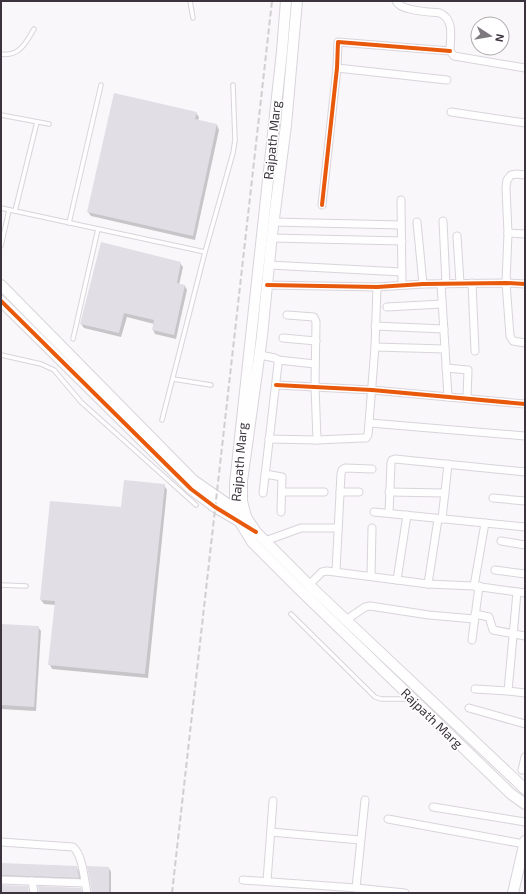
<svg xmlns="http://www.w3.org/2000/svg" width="526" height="894" font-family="'Exo 2',sans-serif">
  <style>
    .shadow { fill: #0003 }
    .building { fill: #e1dee6 }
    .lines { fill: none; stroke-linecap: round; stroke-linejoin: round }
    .lane-casing { stroke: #d9d4db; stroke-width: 5.5 }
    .street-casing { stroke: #d9d4db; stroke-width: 9 }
    .secondary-casing { stroke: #d9d4db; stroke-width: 12 }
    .lane { stroke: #fefefe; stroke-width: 3.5 }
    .street { stroke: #fefefe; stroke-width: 7 }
    .secondary { stroke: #fefefe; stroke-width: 10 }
    .rail { stroke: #cfced0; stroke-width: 2; stroke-dasharray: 6 3; stroke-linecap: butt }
    .cycleway-casing { stroke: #fff; stroke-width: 6 }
    .cycleway { stroke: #e8590c; stroke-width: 4 }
    .labels { text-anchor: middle; stroke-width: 3; stroke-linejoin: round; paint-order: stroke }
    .street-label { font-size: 13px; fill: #3b333d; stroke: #fff }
  </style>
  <rect width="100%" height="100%" fill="#f9f7fa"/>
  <g class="shadow">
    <path d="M196,113L199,117L198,121L217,125L219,130L195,240L91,216L88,212Z"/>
    <path d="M180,263L183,267L179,285L185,286L187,290L176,339L155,334L153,330L154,324L127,317L121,337L84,328L81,324Z"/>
    <path d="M164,485L167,490L148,678L52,669L50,665L56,605L44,604L41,600Z"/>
    <path d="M1,625L38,627L41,631L36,711L1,709Z"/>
    <path d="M1,864L76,867L79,871L81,882L1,881Z"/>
    <path d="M109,868L111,872V893H93Z"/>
  </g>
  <g class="building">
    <path d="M114,93L197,112L195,119L217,124L193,236L87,212Z"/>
    <path d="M101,242L181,262L177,283L185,285L174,335L152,330L154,320L124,313L119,333L80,324Z"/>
    <path d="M124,480L165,484L145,674L48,665L55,601L40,600L50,501L121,507Z"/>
    <path d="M1,624L39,626L34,707L1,705Z"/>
    <path d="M1,863L77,866L79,878L1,875Z"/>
    <path d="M87,866L109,867V893H92Z"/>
    <path d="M1,885L28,886L29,893H1Z"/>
    <path d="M38,886L81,888L82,893H39Z"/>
  </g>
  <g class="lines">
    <g class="lane-casing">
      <g id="lane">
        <path d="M190,1L193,18"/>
        <path d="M1,54C19,57 26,43 34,29"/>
        <path d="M1,115L49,124"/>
        <path d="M1,208L205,252"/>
        <path d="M15,211L37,122"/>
        <path d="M69,223L101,85"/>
        <path d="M1,246L9,210"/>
        <path d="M73,339L98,229"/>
        <path d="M1,355L41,364L54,370L81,402L196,505"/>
        <path d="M173,379L211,385"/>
        <path d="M162,420L205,252L233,153L235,140L233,85"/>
        <path d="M1,585L26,586"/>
        <path d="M291,614L375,697L381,699H410"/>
      </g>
    </g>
    <g class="street-casing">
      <g id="street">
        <path d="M396,1C400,11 430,12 440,13C455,20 450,37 450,51L454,56L525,68"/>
        <path d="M337,68L447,80"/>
        <path d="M451,112L525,123"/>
        <path d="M525,175L517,174L511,175L507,180L506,188L508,233L506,283L510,336L513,341L525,343"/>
        <path d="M401,200L402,284"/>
        <path d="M322,205L337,68L338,42L450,51"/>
        <path d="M443,221L446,284"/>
        <path d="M273,222L401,225"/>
        <path d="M417,222L423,284"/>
        <path d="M508,233L525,234"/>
        <path d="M457,236L460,283"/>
        <path d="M272,238L402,241"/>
        <path d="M269,265L402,272"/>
        <path d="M472,283L475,351"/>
        <path d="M441,284L448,397"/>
        <path d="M267,285L377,287L423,284L506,283L525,284"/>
        <path d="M387,307L442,304"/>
        <path d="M287,315L314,317L316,322L315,386L317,440"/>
        <path d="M375,326L444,329"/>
        <path d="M283,338L316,341"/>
        <path d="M375,347L445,349"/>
        <path d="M260,355L275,358L278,360V364L263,493"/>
        <path d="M278,360L315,364"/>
        <path d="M446,368L468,370L467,398"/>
        <path d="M276,385L372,390L525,404"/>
        <path d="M370,423L525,436"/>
        <path d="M269,439L317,440L362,438H366L368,435L375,347L377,287"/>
        <path d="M265,474L282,477L281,512"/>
        <path d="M282,492H324"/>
        <path d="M340,492H359"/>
        <path d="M389,492L445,493"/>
        <path d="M493,498L525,501"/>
        <path d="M374,512L525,527"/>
        <path d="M389,513L391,463L392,460L395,459L525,472"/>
        <path d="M442,519L448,464"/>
        <path d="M265,541L301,528H338"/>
        <path d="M501,541L525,545"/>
        <path d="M495,570L525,574"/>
        <path d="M336,571L341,474L342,470L345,468L372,469"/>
        <path d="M371,576L372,528"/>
        <path d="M397,580L407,515"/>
        <path d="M428,584L438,519"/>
        <path d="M309,585L322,572L327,571L428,584L474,586L525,593"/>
        <path d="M474,586L485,523"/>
        <path d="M475,614L489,617L493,630L525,636"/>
        <path d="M346,620L365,607L370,606L429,615L474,619"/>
        <path d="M472,640L479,586"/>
        <path d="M475,689L508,691L525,693"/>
        <path d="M508,691L517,592"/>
        <path d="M469,708L525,724"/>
        <path d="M522,770L525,757"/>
        <path d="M433,807L525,822"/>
        <path d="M388,819L524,844"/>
        <path d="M271,832L360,840"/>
        <path d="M1,842L73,847C83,855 84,880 87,893"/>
        <path d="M1,880L85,883"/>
        <path d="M243,880L356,888L405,893"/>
        <path d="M32,881L34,893"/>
        <path d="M267,881L273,801"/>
        <path d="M356,888L365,800"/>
      </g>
    </g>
    <g class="secondary-casing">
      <g id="secondary">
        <path d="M286,1L282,51L235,484V509L240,522L252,542L297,587L511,794L525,804"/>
        <path d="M297,1L286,125L272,234L262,336L242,481V501L246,517L256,532L309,585L525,789"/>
        <path d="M1,285L193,480L239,512"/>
        <path d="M1,301L191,489L215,507L242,523"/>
        <path d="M513,893L525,841"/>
      </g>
    </g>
    <use href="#lane" class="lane"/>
    <use href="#street" class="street"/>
    <use href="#secondary" class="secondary"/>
    <path class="rail" d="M172,893L272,1"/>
    <g class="cycleway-casing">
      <g id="cycleway">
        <path d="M322,205L337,68L338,42L450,51"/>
        <path d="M267,285L377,287L423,284L506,283L525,284"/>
        <path d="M1,301L191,489L215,507L256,532"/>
        <path d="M276,385L372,390L525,404"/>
      </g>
    </g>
    <use href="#cycleway" class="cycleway"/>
  </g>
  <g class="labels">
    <g class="street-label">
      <text transform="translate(272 140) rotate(-84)" y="5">Rajpath Marg</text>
      <text transform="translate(239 462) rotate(-85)" y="5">Rajpath Marg</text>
      <text transform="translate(432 718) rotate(44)" y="5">Rajpath Marg</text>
    </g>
  </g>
  <rect width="526" height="894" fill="none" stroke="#3b333d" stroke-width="4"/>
  <g transform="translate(490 36) rotate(102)"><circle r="19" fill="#ffffff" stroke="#b1adb1"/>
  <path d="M0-3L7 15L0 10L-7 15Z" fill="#7e787f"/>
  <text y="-6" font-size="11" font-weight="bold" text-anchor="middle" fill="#3b333d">N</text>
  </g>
</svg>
